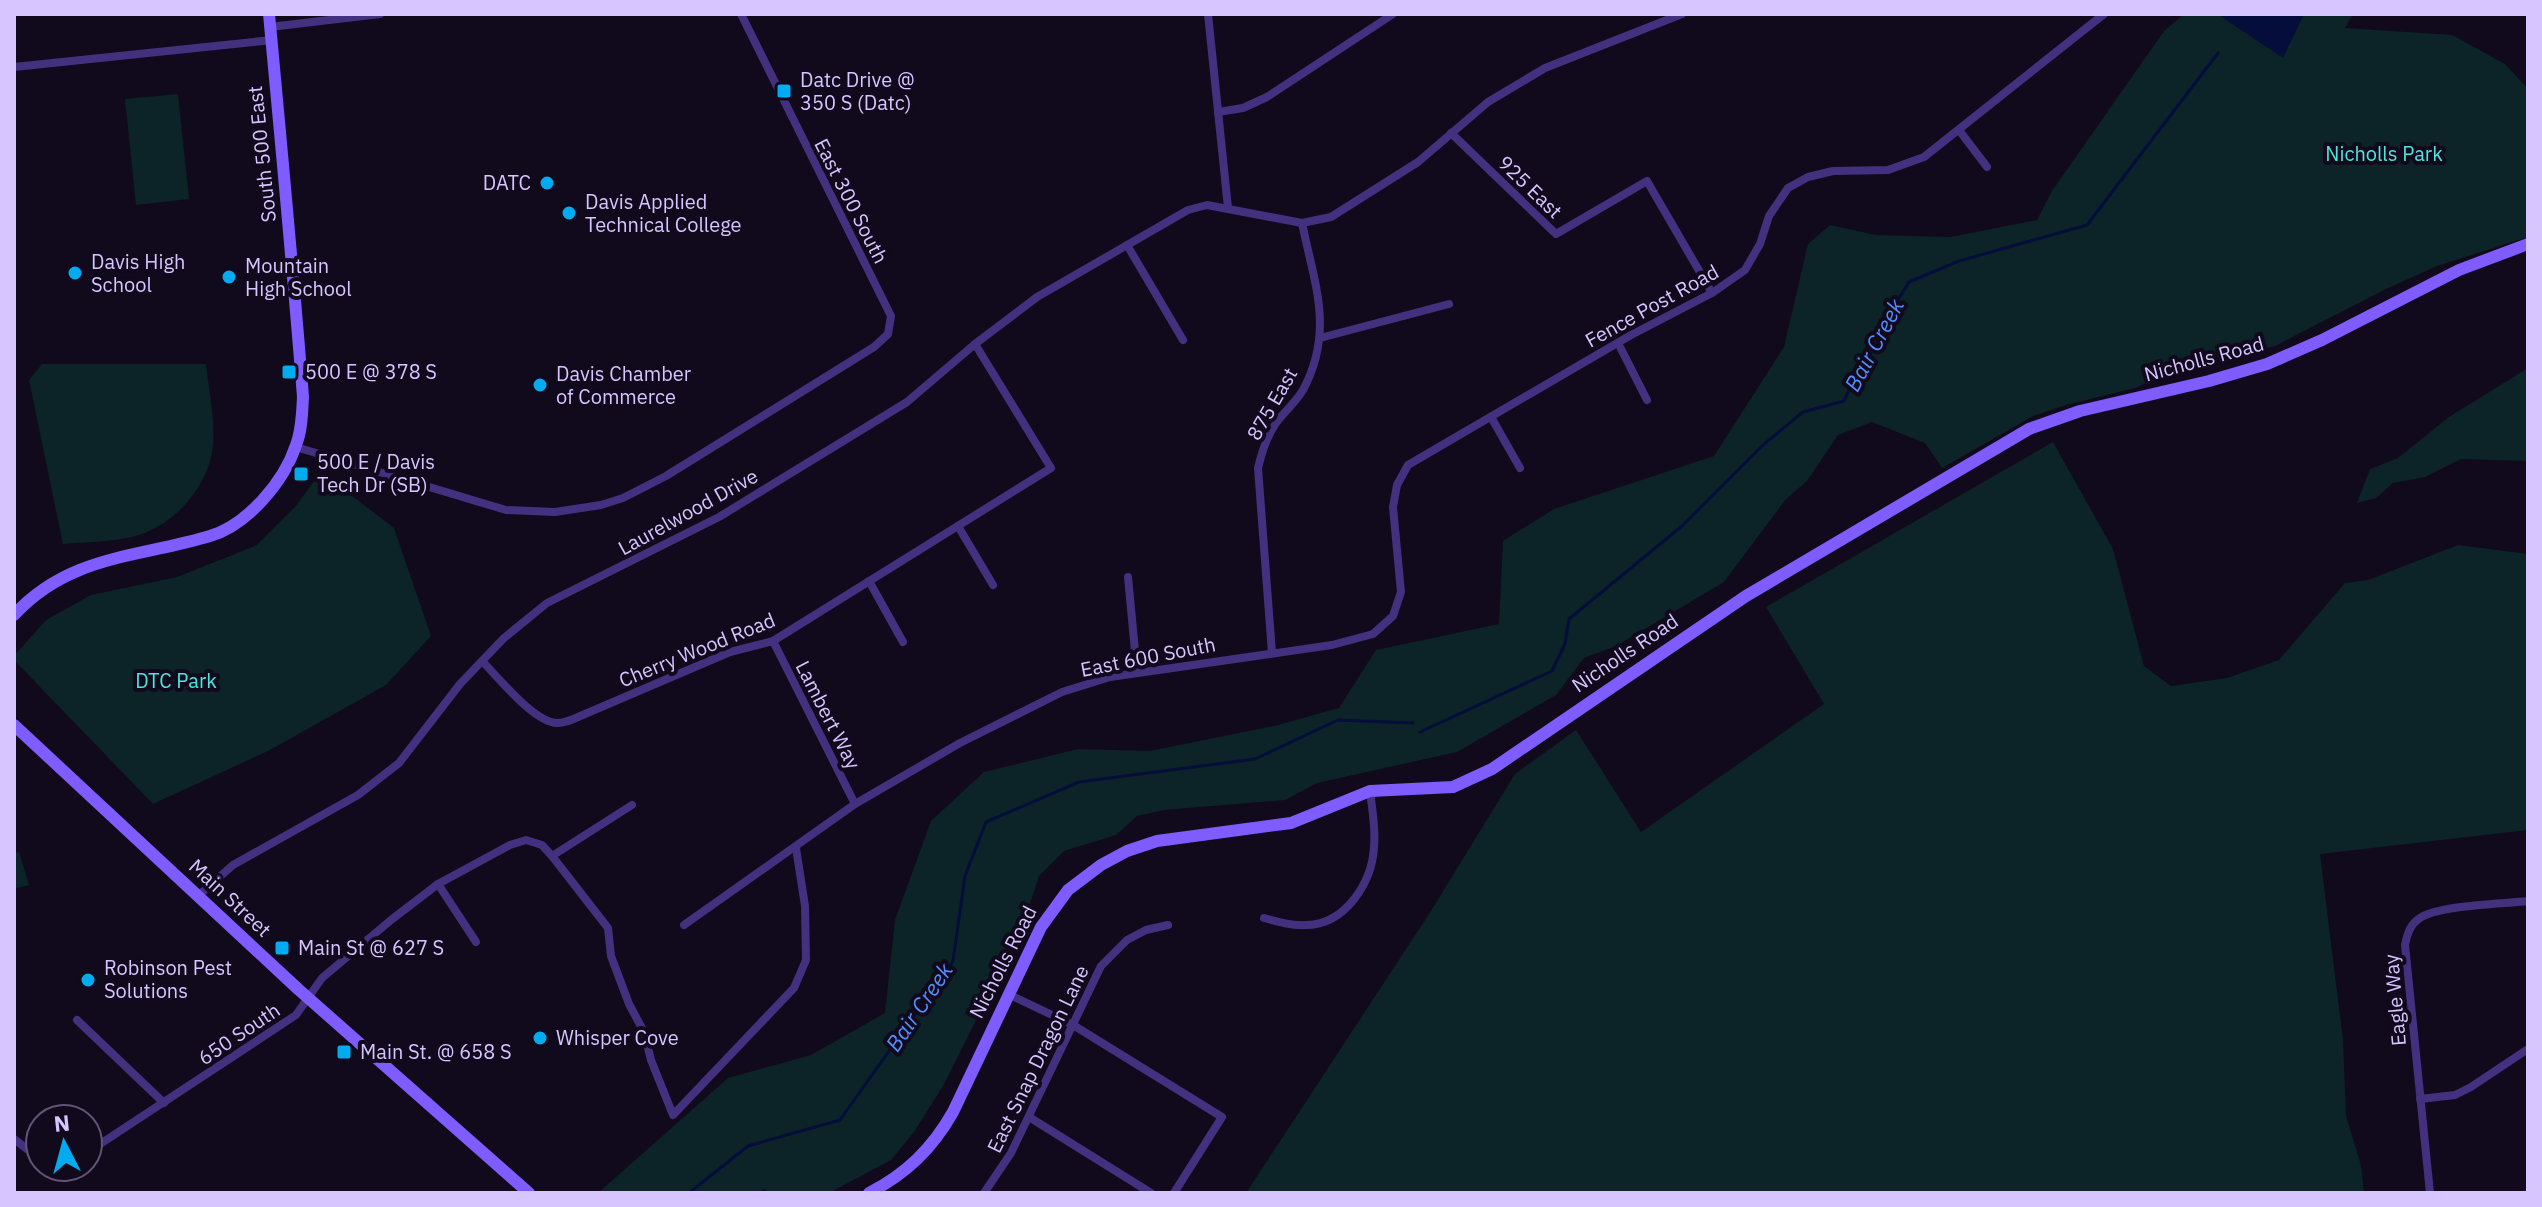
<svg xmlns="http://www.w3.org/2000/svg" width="2542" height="1207" font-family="'IBM Plex Sans',sans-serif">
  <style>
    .green { fill: #0c2327 }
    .water { fill: #050e3a }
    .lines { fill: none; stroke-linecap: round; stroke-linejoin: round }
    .stream { stroke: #050e3a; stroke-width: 3 }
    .street { stroke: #43317f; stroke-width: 8 }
    .secondary { stroke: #7f5cff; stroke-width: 12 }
    .poi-dot { fill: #00abf0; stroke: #110a1d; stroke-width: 3 }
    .labels { text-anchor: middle; stroke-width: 8; stroke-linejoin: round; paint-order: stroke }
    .poi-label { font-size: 20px; fill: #d7c5ff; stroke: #110a1d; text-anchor: start }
    .street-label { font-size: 20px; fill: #d7c5ff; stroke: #110a1d }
    .park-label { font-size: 20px; fill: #4ae7dd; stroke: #110a1d }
    .water-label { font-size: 22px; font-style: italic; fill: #538fff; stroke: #110a1d }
  </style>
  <rect width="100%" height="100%" fill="#110a1d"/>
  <g class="green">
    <path d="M2184,14H2353L2345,28L2452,35L2505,64L2528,89V237L2437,266L2386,289L2275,346L2163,376L2135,388L2066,405L2033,416L1942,468L1925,443L1872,422L1838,435L1807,481L1786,499L1724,582L1616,646L1584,658L1556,695L1457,752L1317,783L1285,800L1164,810L1137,816L1116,835L1064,851L1039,876L1021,931L943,1086L914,1132L891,1160L829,1193H770L764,1189L759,1193H598L728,1078L811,1055L885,1013L895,920L931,821L984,772L1078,749L1150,751L1278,725L1339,708L1376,650L1499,624L1503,541L1554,509L1714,456L1784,347L1808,244L1830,225L1876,235L1951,237L2037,220L2052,191L2164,31Z"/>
    <path d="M178,94L189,199L136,205L125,99Z"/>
    <path d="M42,364H206C209,391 215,418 213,445C209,487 173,528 131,537C109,542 85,542 63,544L29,380Z"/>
    <path d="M2528,368V461L2461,459L2425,477L2393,483L2376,498L2357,503L2370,469L2398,458L2449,417Z"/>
    <path d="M2053,442L2113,549L2144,666L2171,686L2227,678L2279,660L2345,583L2368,580L2458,545L2528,554V830L2320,854L2343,1040L2346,1116L2361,1165L2364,1193H1246L1429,914L1515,774L1576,730L1641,832L1824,704L1766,607Z"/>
    <path d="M321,472L394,528L431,636L386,685L268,751L153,804L14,660V656L46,620L91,595L177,577L257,545L295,507Z"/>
    <path d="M19,852L29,885L14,889V853Z"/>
  </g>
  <path class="water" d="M2217,14H2304L2283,58Z"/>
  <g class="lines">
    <g class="stream">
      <path d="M1420,732L1552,671L1565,644L1569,619L1682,526L1763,445L1803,412L1844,401L1867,350L1909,282L1959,261L2087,225L2218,53"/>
      <path d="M689,1193L748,1146L840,1120L953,961L965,876L986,822L1079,782L1255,759L1338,720L1413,723"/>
    </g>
    <g class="street">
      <path d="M1208,14L1228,208"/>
      <path d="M270,27L380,14"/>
      <path d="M14,67L272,40"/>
      <path d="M1218,112L1243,108L1267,97L1393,14"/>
      <path d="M1959,130L1987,167"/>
      <path d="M1451,133L1556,234L1647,181L1712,293"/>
      <path d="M1127,245L1183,340"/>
      <path d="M1320,338L1449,304"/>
      <path d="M1618,343L1647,400"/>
      <path d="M1491,417L1520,468"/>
      <path d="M296,447L506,510L555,512L601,505L623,498L666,476L874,347L888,334L891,316L741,14"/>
      <path d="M958,526L993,585"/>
      <path d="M1128,577L1137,672"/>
      <path d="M869,581L903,642"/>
      <path d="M773,641L855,804"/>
      <path d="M1272,653L1258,468C1262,452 1266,438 1276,423C1284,412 1296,402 1303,390C1335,330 1314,283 1302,223"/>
      <path d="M482,661C498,677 535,724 558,723C563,723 567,721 571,720L730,652L773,641L1051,468L975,344"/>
      <path d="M552,856L632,805"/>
      <path d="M438,884L476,942"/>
      <path d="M198,896L233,865L358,795L399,763L460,684L504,638L547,603L719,517L907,402L975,344L1037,297L1188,210L1207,205L1302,223L1331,217L1418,162L1488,102L1545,68L1682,14"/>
      <path d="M1264,918C1278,922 1292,926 1307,925C1346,924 1372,882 1374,847C1376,828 1372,809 1370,791"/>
      <path d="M684,925L855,804L960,743L1062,692L1110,677L1332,645L1373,634L1393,616L1401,592L1393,507L1397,485L1408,465L1631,335L1712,293L1745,270L1760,244L1769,216L1788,188L1808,177L1833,171L1888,170L1924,157L2104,14"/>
      <path d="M1008,994L1073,1025L1222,1117L1174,1193"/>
      <path d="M77,1020L164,1103"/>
      <path d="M2420,1099L2455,1095L2471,1087L2528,1049"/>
      <path d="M1029,1117L1151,1193"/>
      <path d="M14,1139L40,1159"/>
      <path d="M88,1152L296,1015L322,978L391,920L438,884L510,845L526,840L542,845L552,856L608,928L611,956L629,1004L644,1032L651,1060L673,1115L794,988L806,960L805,906L796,848"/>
      <path d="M984,1193L1011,1153L1101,966L1127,940L1146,930L1168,925"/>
      <path d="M2430,1193L2405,945C2407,935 2410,924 2420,918C2440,905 2502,904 2528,901"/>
    </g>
    <g class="secondary">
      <path d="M14,615C69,555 137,558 210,536C247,525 284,482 296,445C302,430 302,413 303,397C293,269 281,142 269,14"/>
      <path d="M14,725L298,989L529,1193"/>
      <path d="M869,1193C906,1174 932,1149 953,1112L1041,927L1068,890L1101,865L1127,851L1157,841L1291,823L1370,791L1453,787L1492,769L1746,596L2029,429L2080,411L2209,381L2267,364L2322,340L2459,270L2528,244"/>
    </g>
  </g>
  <g class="poi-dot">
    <rect x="776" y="83" width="16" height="16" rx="4"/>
    <circle cx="547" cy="183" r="8"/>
    <circle cx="569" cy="213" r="8"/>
    <circle cx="75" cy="273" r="8"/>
    <circle cx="229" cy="277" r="8"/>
    <rect x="281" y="364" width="16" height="16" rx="4"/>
    <circle cx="540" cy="385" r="8"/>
    <rect x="293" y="466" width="16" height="16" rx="4"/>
    <rect x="274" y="940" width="16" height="16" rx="4"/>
    <circle cx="88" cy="980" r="8"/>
    <circle cx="540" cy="1038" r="8"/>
    <rect x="336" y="1044" width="16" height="16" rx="4"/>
  </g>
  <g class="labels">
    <g class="poi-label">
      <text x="800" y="87">Datc Drive @<tspan x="800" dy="23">350 S (Datc)</tspan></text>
      <text x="531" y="190" text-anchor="end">DATC</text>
      <text x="585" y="209">Davis Applied<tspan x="585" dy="23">Technical College</tspan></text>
      <text x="91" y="269">Davis High<tspan x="91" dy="23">School</tspan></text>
      <text x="245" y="273">Mountain<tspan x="245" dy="23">High School</tspan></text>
      <text x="305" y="379">500 E @ 378 S</text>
      <text x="556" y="381">Davis Chamber<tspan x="556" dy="23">of Commerce</tspan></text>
      <text x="317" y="469">500 E / Davis<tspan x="317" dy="23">Tech Dr (SB)</tspan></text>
      <text x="298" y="955">Main St @ 627 S</text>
      <text x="104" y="975">Robinson Pest<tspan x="104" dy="23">Solutions</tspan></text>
      <text x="556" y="1045">Whisper Cove</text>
      <text x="360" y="1059">Main St. @ 658 S</text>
    </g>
    <g class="street-label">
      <text transform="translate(262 154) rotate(-96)" y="7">South 500 East</text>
      <text transform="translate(1530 187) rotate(44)" y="7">925 East</text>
      <text transform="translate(851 201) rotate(63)" y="7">East 300 South</text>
      <text transform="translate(1652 306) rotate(-29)" y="7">Fence Post Road</text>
      <text transform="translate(2204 359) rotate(-15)" y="7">Nicholls Road</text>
      <text transform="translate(1272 404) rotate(-60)" y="7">875 East</text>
      <text transform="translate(688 512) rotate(-29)" y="7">Laurelwood Drive</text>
      <text transform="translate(697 650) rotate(-22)" y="7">Cherry Wood Road</text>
      <text transform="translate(1625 653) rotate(-34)" y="7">Nicholls Road</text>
      <text transform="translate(1148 657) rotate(-11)" y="7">East 600 South</text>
      <text transform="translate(828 715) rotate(63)" y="7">Lambert Way</text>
      <text transform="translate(230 898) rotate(43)" y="7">Main Street</text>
      <text transform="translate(1003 962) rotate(-63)" y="7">Nicholls Road</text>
      <text transform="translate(2395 1000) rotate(-95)" y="7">Eagle Way</text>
      <text transform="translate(239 1034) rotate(-34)" y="7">650 South</text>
      <text transform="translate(1038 1059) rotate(-64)" y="7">East Snap Dragon Lane</text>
    </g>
    <g class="park-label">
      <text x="2384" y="161">Nicholls Park</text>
      <text x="176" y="688">DTC Park</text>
    </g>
    <g class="water-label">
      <text transform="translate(1874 345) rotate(-62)" y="8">Bair Creek</text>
      <text transform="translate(919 1007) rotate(-56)" y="8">Bair Creek</text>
    </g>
  </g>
  <rect width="2542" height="1207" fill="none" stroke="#d7c5ff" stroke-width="32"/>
  <g transform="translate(64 1143) rotate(354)"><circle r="38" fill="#110a1d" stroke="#605577" stroke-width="2"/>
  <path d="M0-6L14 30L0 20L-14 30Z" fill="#00abf0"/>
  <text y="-12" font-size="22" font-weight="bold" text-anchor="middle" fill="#d7c5ff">N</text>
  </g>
</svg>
